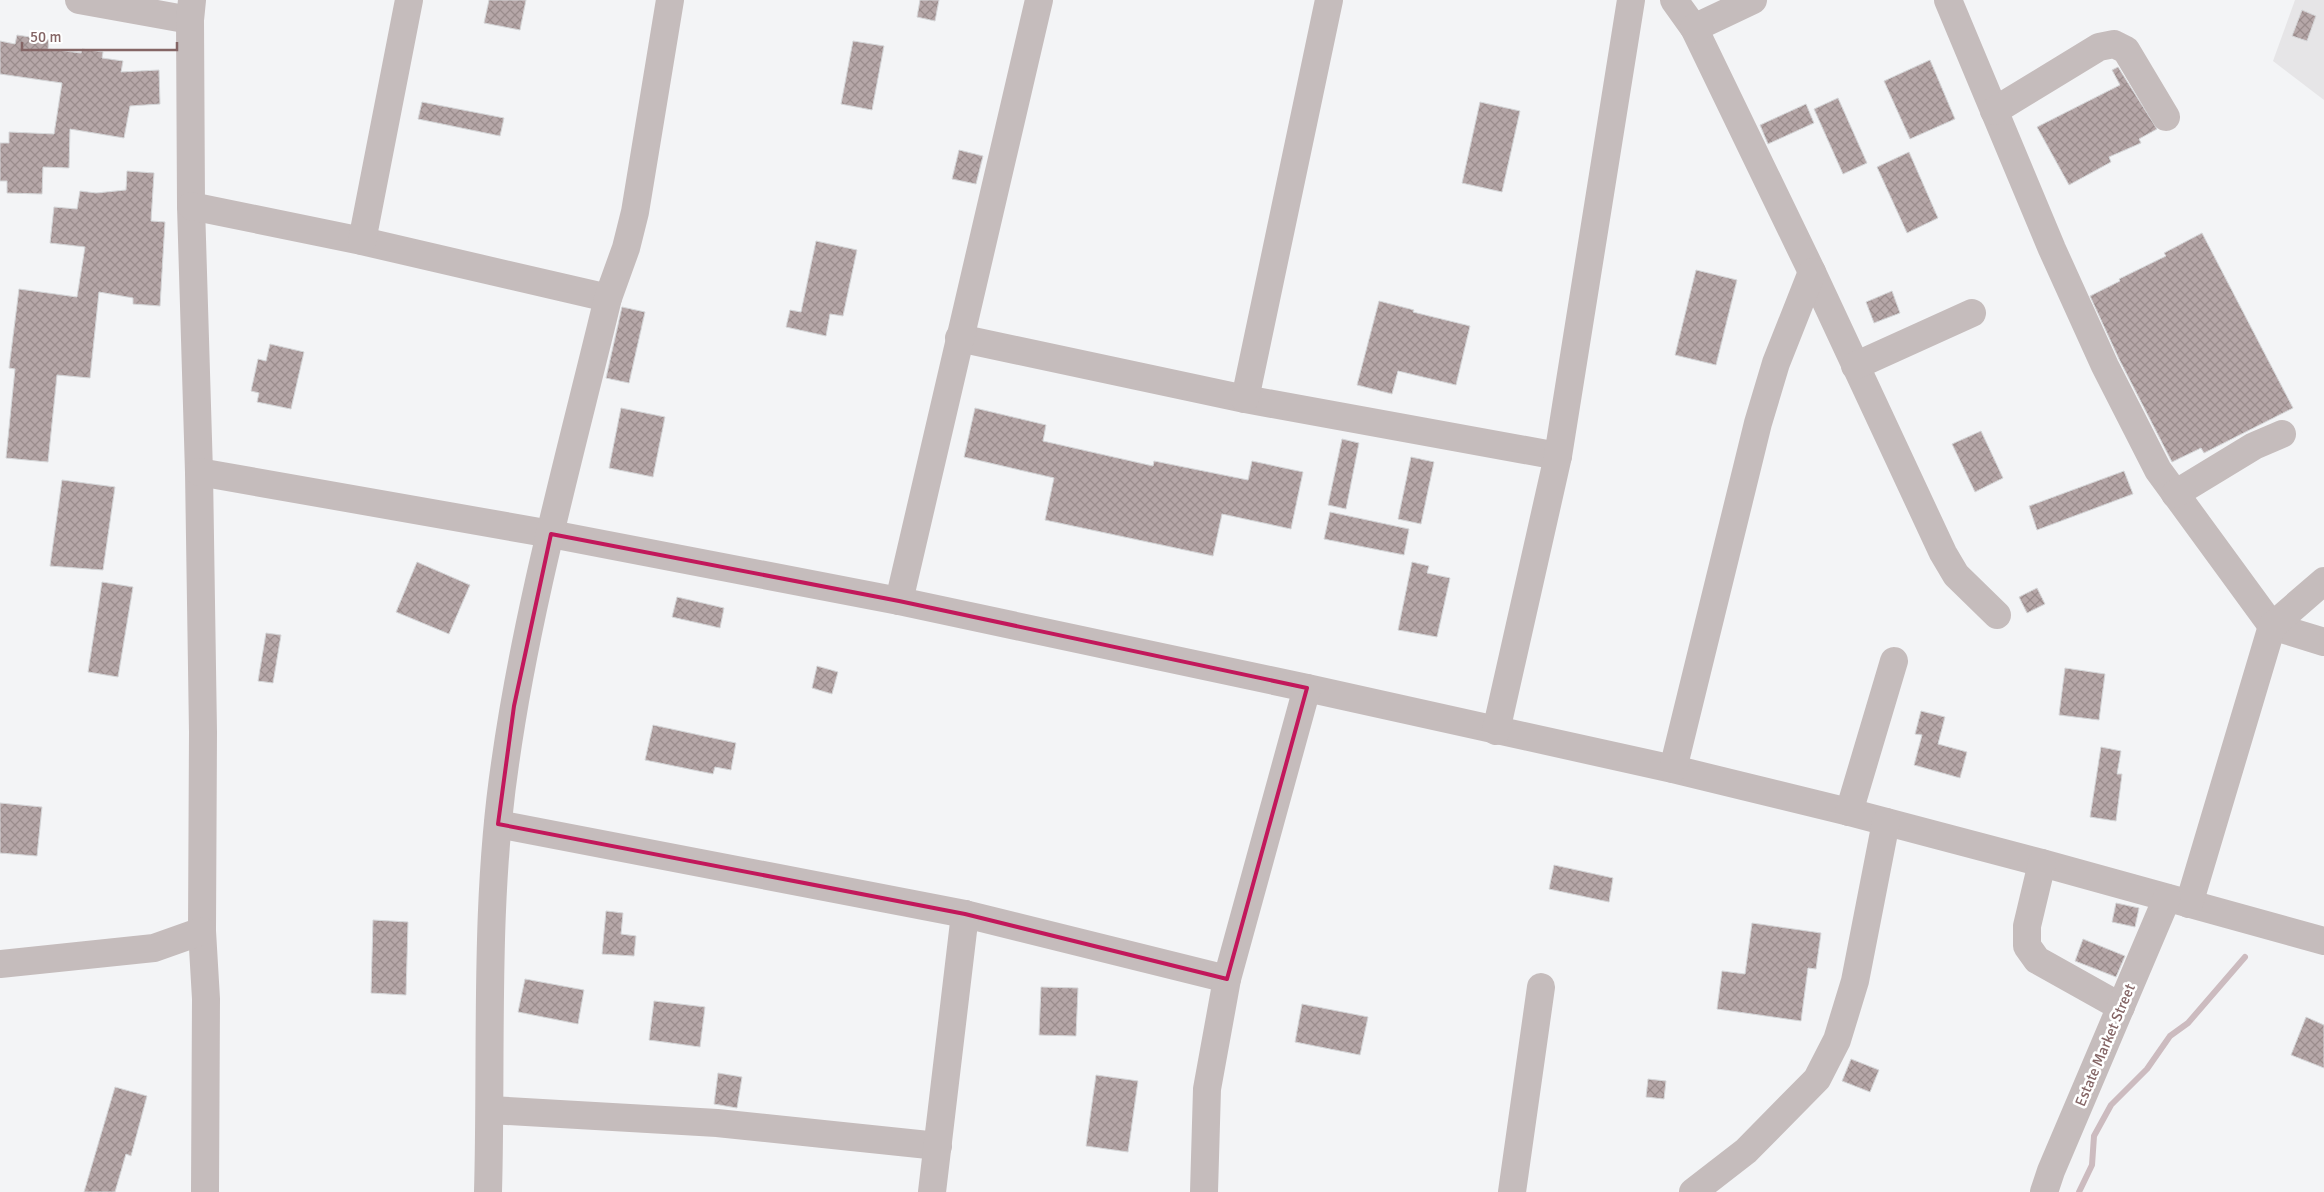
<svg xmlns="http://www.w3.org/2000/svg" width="2324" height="1192" font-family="Signika,sans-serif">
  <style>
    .built { fill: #e6e5e7 }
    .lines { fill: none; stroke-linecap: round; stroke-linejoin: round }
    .stream { stroke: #ccbbbf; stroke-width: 6 }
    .building { fill: url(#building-cross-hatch); stroke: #d5d6d8 }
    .minor { stroke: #c5bcbc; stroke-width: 28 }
    .marked { fill: none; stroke: #c2185b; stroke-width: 4; stroke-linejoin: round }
    .labels { text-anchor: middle; stroke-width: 5; stroke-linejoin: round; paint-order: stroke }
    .street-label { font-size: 15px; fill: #846565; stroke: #fff }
  </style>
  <defs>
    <pattern id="building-cross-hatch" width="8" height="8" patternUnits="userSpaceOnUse" patternTransform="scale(1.25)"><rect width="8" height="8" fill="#b6a7a8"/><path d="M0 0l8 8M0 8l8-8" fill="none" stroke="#9a8c8c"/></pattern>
  </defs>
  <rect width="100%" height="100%" fill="#f3f4f6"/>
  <path class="built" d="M2295,0H2324V100L2273,61Z"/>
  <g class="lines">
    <path class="stream" d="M2079,1192L2092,1165L2094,1136L2111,1105L2147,1069L2170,1036L2188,1023L2245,957"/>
  </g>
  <g class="building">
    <path d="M489,0H526L520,30L484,23Z"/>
    <path d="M920,0H939L935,21L917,17Z"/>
    <path d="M2302,10L2316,16L2307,41L2292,36Z"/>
    <path d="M17,35L49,40L48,49L81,53L82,49L103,52L102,58L123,61L121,72L159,70L160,104L130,106L124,138L70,129L69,168L43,167L42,194L7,193V181H0V143H9V132L54,134L62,83L0,74V41L15,44Z"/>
    <path d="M853,41L884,46L872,110L841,104Z"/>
    <path d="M1930,60L1955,119L1910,139L1884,81Z"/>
    <path d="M2118,67L2157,129L2139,139L2141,143L2109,157L2111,162L2069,185L2037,127L2120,85L2112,70Z"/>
    <path d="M1838,98L1867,163L1843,174L1814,109Z"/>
    <path d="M422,102L504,118L500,136L418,119Z"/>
    <path d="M1480,102L1520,111L1502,192L1462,183Z"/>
    <path d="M1806,104L1814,123L1768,144L1760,125Z"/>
    <path d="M959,150L983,156L976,184L952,179Z"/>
    <path d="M1909,152L1938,218L1907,233L1877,167Z"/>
    <path d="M127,171L154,173L151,221L165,222L160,306L133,304V298L99,292L90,378L57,375L48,462L6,458L15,369L9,368L19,289L77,297L85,247L50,243L54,207L77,209L80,191L96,193L126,190Z"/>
    <path d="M2202,233L2293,408L2204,453L2201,448L2172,462L2119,359L2090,296L2120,281L2119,279L2166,256L2164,253Z"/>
    <path d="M816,241L857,250L843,316L830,314L826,336L786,327L790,310L801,312Z"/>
    <path d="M1696,270L1737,280L1716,365L1675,355Z"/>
    <path d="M1892,291L1900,313L1874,323L1866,302Z"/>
    <path d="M1379,301L1414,310L1413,312L1470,326L1456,385L1398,371L1392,394L1357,385Z"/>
    <path d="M622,307L645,312L629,383L606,378Z"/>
    <path d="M270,344L304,352L291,409L257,402L259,393L251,391L258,359L266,361Z"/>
    <path d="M621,408L665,417L653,477L609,468Z"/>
    <path d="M975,408L1046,425L1043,441L1153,466L1154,461L1248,480L1252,461L1303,472L1291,529L1222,514L1213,556L1045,520L1054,478L964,457Z"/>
    <path d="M1981,431L2003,478L1975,492L1952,444Z"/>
    <path d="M1342,439L1359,443L1346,509L1328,505Z"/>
    <path d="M1411,457L1434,462L1421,524L1398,519Z"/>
    <path d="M2124,471L2133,494L2037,530L2029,506Z"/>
    <path d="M62,480L115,487L103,570L50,566Z"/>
    <path d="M1330,512L1409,529L1404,555L1324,539Z"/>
    <path d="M417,562L470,585L449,634L396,612Z"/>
    <path d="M1412,562L1429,566L1427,573L1450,578L1437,637L1398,630Z"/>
    <path d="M102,582L133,587L118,677L88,672Z"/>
    <path d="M2037,588L2045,604L2027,613L2019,597Z"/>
    <path d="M677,597L724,608L720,628L672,617Z"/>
    <path d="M266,633L281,635L273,683L258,681Z"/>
    <path d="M817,666L838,672L832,694L812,688Z"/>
    <path d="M2065,668L2105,674L2099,720L2059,715Z"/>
    <path d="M1921,711L1945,717L1938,744L1967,752L1960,778L1914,765L1922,735L1915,734Z"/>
    <path d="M653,725L736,743L731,770L715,767L713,774L645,760Z"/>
    <path d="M2101,747L2121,751L2117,774H2122L2116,821L2090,817Z"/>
    <path d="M0,803L42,807L37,856L0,853Z"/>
    <path d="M1554,865L1613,878L1609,902L1549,889Z"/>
    <path d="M2116,903L2139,908L2135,927L2112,922Z"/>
    <path d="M606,911L623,913L621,934L636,936L634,956L602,954Z"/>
    <path d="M373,920L408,922L406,995L371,993Z"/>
    <path d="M1752,923L1821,933L1816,969L1808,968L1801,1021L1717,1009L1722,971L1745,974Z"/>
    <path d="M2083,939L2125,956L2116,977L2075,961Z"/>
    <path d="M525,979L584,990L578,1024L518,1012Z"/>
    <path d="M1041,987L1078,988L1076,1036L1039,1035Z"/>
    <path d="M654,1001L705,1007L700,1047L649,1040Z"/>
    <path d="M1302,1004L1368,1017L1360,1055L1295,1042Z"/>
    <path d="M2306,1017L2324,1025V1068L2291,1055Z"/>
    <path d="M1851,1059L1879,1070L1870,1092L1842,1081Z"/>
    <path d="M718,1073L742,1077L737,1108L714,1104Z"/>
    <path d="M1096,1075L1138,1081L1128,1152L1086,1146Z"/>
    <path d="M1648,1079L1666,1081L1664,1099L1646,1097Z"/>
    <path d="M115,1087L147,1096L131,1156L126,1154L115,1192H84Z"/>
  </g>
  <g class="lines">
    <g class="minor">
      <path d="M79,0L190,20"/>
      <path d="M192,0L190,20L191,206L199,472L203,732L202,931L206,999L205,1192"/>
      <path d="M1674,0L1694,28L1812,272L1943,553L1956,575L1997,615"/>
      <path d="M1948,0L2052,249L2105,366L2158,470L2272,626L2324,642"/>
      <path d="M1694,28L1753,0"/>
      <path d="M1994,111L2099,47L2114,44L2126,50L2166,117"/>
      <path d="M191,206L362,241L608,298"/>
      <path d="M362,241L409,0"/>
      <path d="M959,338L1245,399L1558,456"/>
      <path d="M1855,366L1972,313"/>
      <path d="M1245,399L1329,0"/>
      <path d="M199,472L551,534L899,601L1307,688L1673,769L1849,812L2042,863L2324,941"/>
      <path d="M2175,494L2254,446L2282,434"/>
      <path d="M899,601L1039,0"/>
      <path d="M1496,731L1558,456L1631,0"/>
      <path d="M1673,769L1758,423L1776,363L1812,272"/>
      <path d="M1849,812L1894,661"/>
      <path d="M498,824L965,914L1227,979"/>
      <path d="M2042,863L2027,926V946L2037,960L2121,1007"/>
      <path d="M2189,904L2272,626L2324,581"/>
      <path d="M0,964L154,948L202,931"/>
      <path d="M490,1110L717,1123L938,1146"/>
      <path d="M488,1192C492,1050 484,906 505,764C527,607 571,452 608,298L626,248L635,212L670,0"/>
      <path d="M932,1192L965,914"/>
      <path d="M1204,1192L1207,1089L1227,979L1307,688"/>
      <path d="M1512,1192L1541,987"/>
      <path d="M1693,1192L1746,1151L1817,1079L1837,1040L1855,981L1886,822"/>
      <path d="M2044,1192L2051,1171L2167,898"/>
    </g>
  </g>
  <path class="marked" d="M551,534L899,601L1307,688L1227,979L965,914L498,824L514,706Z"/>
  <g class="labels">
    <g class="street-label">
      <text transform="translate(2105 1045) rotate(-67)" y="5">Estate Market Street</text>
    </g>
  </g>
  <path d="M22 42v8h155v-8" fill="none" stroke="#846565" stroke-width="2.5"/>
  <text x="30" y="42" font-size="15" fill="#846565" stroke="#ffffff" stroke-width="4" paint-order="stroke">50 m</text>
</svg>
